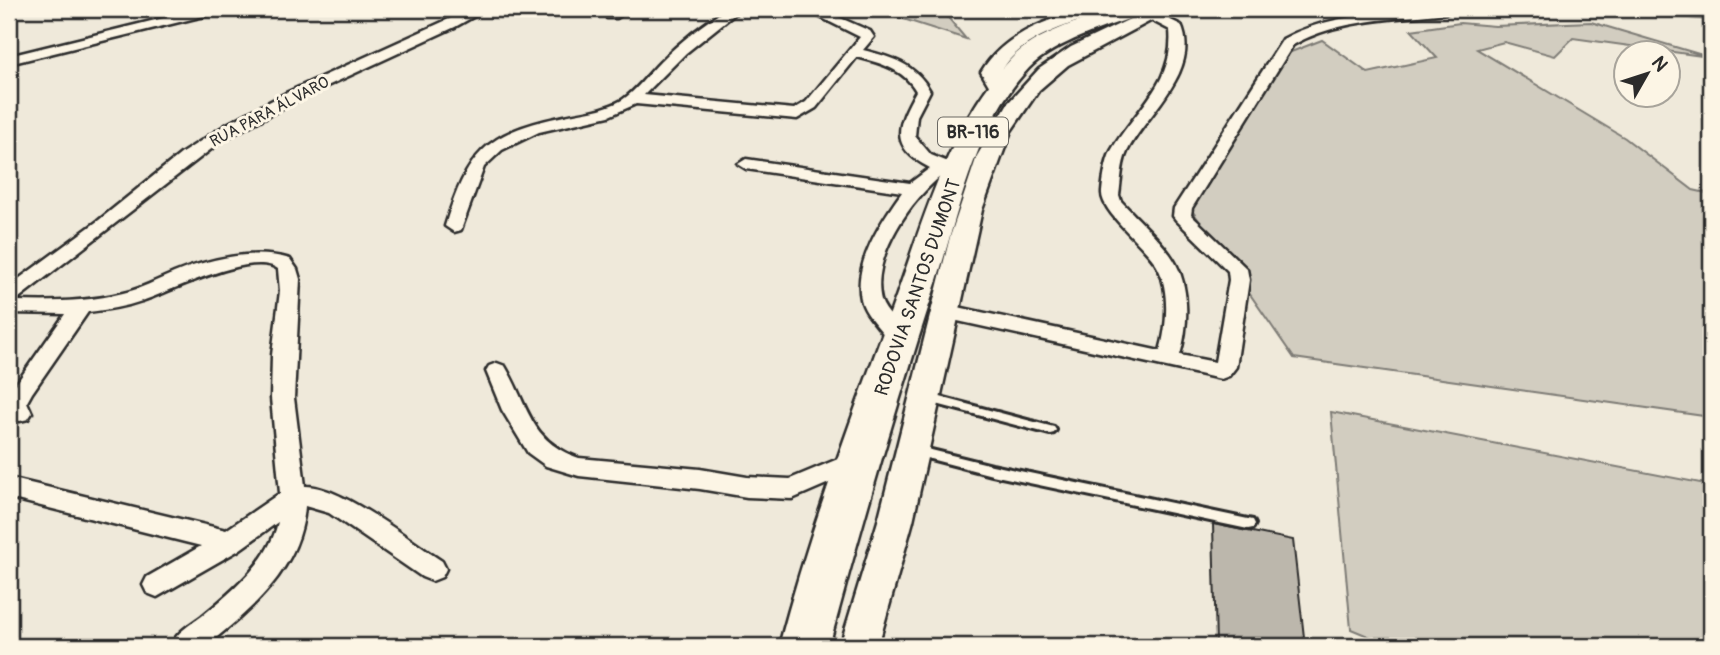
<svg xmlns="http://www.w3.org/2000/svg" width="1720" height="655" font-family="Pangolin,sans-serif">
  <style>
    .green { fill: #d2cdc0; stroke: #7e7c76; stroke-width: 2 }
    .building { fill: #bcb7ac; stroke: #2b2b2b; stroke-width: 2 }
    .lines { fill: none; stroke-linecap: round; stroke-linejoin: round }
    .lane-casing { stroke: #2b2b2b; stroke-width: 6 }
    .street-casing { stroke: #2b2b2b; stroke-width: 5 }
    .secondary-casing { stroke: #2b2b2b; stroke-width: 5 }
    .highway-casing { stroke: #2b2b2b; stroke-width: 5 }
    .lane { fill: #fcf5e5; fill-rule: evenodd }
    .street { fill: #fcf5e5; fill-rule: evenodd }
    .secondary { fill: #fcf5e5; fill-rule: evenodd }
    .highway { fill: #fcf5e5; fill-rule: evenodd }
    .labels { text-anchor: middle; stroke-width: 6; stroke-linejoin: round; paint-order: stroke }
    .far-street-label { font-size: 16px; fill: #2b2b2b; stroke: #fcf5e5 }
    .shield { fill: #fcf5e5; stroke: #6a6863; stroke-width: 2 }
    .shield-label { font-size: 18px; font-weight: bold; fill: #2b2b2b }
    .street-label { font-size: 19px; fill: #2b2b2b; stroke: #fcf5e5 }
  </style>
  <rect width="100%" height="100%" fill="#efe9da"/>
  <filter id="ink" filterUnits="userSpaceOnUse"><feTurbulence type="fractalNoise" baseFrequency=".0143" numOctaves="2"/><feDisplacementMap in="SourceGraphic" scale="14" xChannelSelector="R" yChannelSelector="G"/><feConvolveMatrix kernelMatrix="1 2 1 2 8 2 1 2 1" color-interpolation-filters="sRGB"/></filter>
  <g filter="url(#ink)">
    <g class="green">
      <path d="M872,9H941L966,39Z"/>
      <path d="M1591,22L1709,57L1573,38L1555,56L1504,42L1477,49L1625,138L1693,190L1711,194V417L1294,358L1191,209L1278,57L1322,40L1368,73L1437,58L1411,30L1460,23L1495,26Z"/>
      <path d="M1331,412L1711,485V646H1392L1351,629Z"/>
    </g>
    <path class="building" d="M1213,524L1293,540L1305,646H1216Z"/>
    <g class="lines">
      <g class="lane-casing">
        <g id="lane">
          <path d="M929,394L1050,426L1054,427L1056,430L1054,433L1050,434L925,401L923,398L925,395Z"/>
          <path d="M915,446L992,465L1248,519L1253,520L1255,524L1253,528L1248,529L992,475L911,454L909,451L911,448Z"/>
        </g>
      </g>
      <g class="street-casing">
        <g id="street">
          <path d="M200,9H221L220,12L9,64V56Z"/>
          <path d="M471,9H487L455,27L299,99L223,140L15,301C51,302 88,302 123,293C141,289 157,280 174,273C208,259 254,248 290,259L297,269L300,279L294,398L305,486C340,485 411,541 442,561L446,569L442,577L432,581L422,577L329,513L305,506C301,568 251,610 206,646H171C176,632 190,625 202,616C232,591 269,562 278,522L239,550L157,597L147,593L143,585L147,577L201,546L9,498V478L226,530L280,493L271,398L272,355L280,291L278,269C252,250 170,292 142,301C125,307 106,310 88,312L32,393L27,402L32,413L28,419L20,421L12,419L9,414V394L65,314L9,313V286L99,220L182,153L227,124L288,92Z"/>
          <path d="M614,9H630L617,18H607V12Z"/>
          <path d="M727,9H741L686,53L644,95L794,109L806,102L860,37L804,9H820L870,31L874,37L863,50C891,57 916,64 930,91L917,116L915,136L931,155L958,166L960,170L952,175L945,173C912,197 870,257 881,300C885,313 899,323 907,335L901,351L893,353L885,351L882,346L885,336C877,325 864,313 861,299C853,263 882,220 902,192L746,169L738,164L746,159L910,183L930,168C888,147 897,125 916,91C904,69 880,63 857,57L816,108L797,119L636,104L609,116L539,132L502,150L484,167L461,230L454,232L445,226C467,154 485,133 560,117C581,112 603,111 622,100C636,91 648,74 660,62C680,42 702,24 727,9Z"/>
          <path d="M1416,9H1453L1447,13C1397,19 1337,19 1293,45L1192,208L1191,215L1247,269L1249,280L1236,367L1229,376L1221,379L944,318L937,316L934,311L937,306L944,304L1160,351C1167,327 1170,291 1158,268C1148,247 1100,213 1102,192C1103,180 1106,161 1111,151C1135,109 1175,83 1170,30L1147,18V12L1152,11L1181,25C1202,71 1145,115 1127,152C1121,164 1121,182 1119,195L1121,201C1138,220 1165,243 1176,264C1190,290 1188,327 1180,355L1215,362L1229,280L1228,271L1176,220L1173,216L1174,208L1283,39C1322,17 1372,14 1416,9Z"/>
          <path d="M1629,9L1711,10V18L1635,13Z"/>
          <path d="M497,363L505,366C529,406 529,441 579,458L700,469L747,477L790,479L857,451L866,453L869,460L866,467L792,499L747,497L700,489L579,476L546,466L528,453L502,410L486,371L489,366Z"/>
        </g>
      </g>
      <g class="secondary-casing">
        <g id="secondary">
          <path d="M1081,9H1106L1103,13C1068,25 1020,37 1001,72L1011,90L1008,94H994L981,72C1003,35 1043,22 1081,9Z"/>
          <path d="M1151,9H1173L1068,65L1039,90L1011,131L982,210L913,521L878,646H840L878,521L950,237L977,156L1008,103L1039,69L1071,47Z"/>
        </g>
      </g>
      <g class="highway-casing">
        <path id="highway" d="M1114,9H1146L1143,14C1109,26 1054,42 1029,68C976,123 959,210 937,280C898,401 862,523 829,646H779C809,532 851,419 892,308C923,223 947,128 1010,60C1034,33 1081,21 1114,9Z"/>
      </g>
      <use href="#lane" class="lane"/>
      <use href="#street" class="street"/>
      <use href="#secondary" class="secondary"/>
      <use href="#highway" class="highway"/>
    </g>
  </g>
  <g class="labels">
    <g class="far-street-label">
      <text transform="translate(269 111) rotate(-28)" y="6">RUA PARA ÁLVARO</text>
    </g>
    <rect class="shield" x="938" y="117.5" width="70" height="29" rx="5"/>
    <g class="shield-label">
      <text x="973" y="138">BR-116</text>
    </g>
    <g class="street-label">
      <text transform="translate(917 287) rotate(-71)" y="7">RODOVIA SANTOS DUMONT</text>
    </g>
  </g>
  <rect width="1720" height="655" fill="none" stroke="#fcf5e5" stroke-width="35"/>
  <rect x="18" y="18" width="1685" height="620" fill="none" stroke="#2b2b2b" stroke-width="2.5" filter="url(#ink)"/>
  <g transform="translate(1647 74) rotate(51)"><circle r="33" fill="#fcf5e5" stroke="#a8a49b" stroke-width="2"/>
  <path d="M0-5L12 26L0 18L-12 26Z" fill="#2b2b2b"/>
  <text y="-10" font-size="19" font-weight="bold" text-anchor="middle" fill="#2b2b2b">N</text>
  </g>
</svg>
